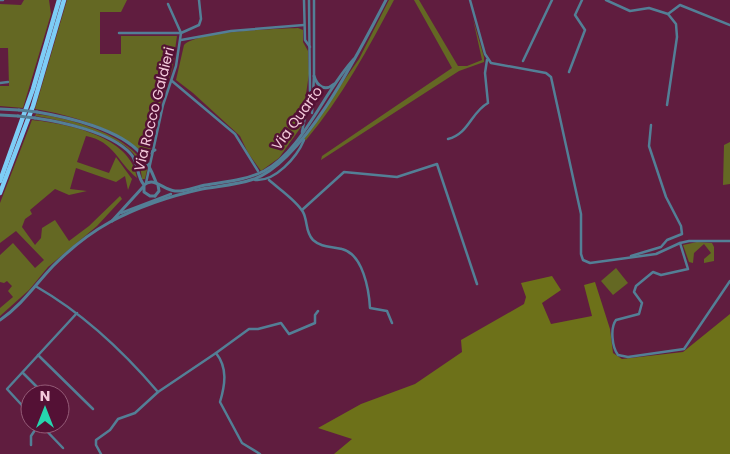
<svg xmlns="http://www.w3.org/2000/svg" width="730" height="454" font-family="Poppins,sans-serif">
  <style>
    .green { fill: #646823 }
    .forest { fill: #6d7119 }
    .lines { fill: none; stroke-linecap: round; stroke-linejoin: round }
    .minor { stroke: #537f96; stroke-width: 2.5 }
    .tertiary { stroke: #537f96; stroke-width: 3 }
    .trunk { stroke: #7dcdf6; stroke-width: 4.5 }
    .tertiary-bridge { stroke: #537f96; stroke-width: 3 }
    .labels { text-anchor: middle; stroke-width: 5; stroke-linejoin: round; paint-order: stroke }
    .street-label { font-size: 14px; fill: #f3c9da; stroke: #541135 }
  </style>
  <rect width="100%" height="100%" fill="#601d3f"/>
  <g class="green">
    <path d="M24,0H49L51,14L23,108L0,106V86H9L8,48H0V4L21,5Z"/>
    <path d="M67,0H127L121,12H100V54H121V36H177L172,70L160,104L151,148L149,150C139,153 127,140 118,135C92,122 64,114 35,109Z"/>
    <path d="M389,0H394C368,49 342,97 306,140L303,139L359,59Z"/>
    <path d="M414,0H419L458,66H467L482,60L473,19L484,57V62L459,71L321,160L322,156L452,68Z"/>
    <path d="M298,28L303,30V42L308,51L309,74L301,127L279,158L261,171L248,153L240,136L193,93L176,80L184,45C198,31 276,29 298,28Z"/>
    <path d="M36,114C70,118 133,135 147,170L145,179H142C141,169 139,160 133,153C117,134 60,119 35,116Z"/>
    <path d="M32,120C68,124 131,136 137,178C117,162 115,142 86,136L77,162L109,173L116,157L132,179L128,190L125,176L116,182L76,168L70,189L87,191L69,195L55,189L30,210L32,214L25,219L22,227L35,245L41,238L42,228L55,220L69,241L89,226L120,196L122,199L97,226L48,267L29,290L0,316V308L13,297L8,291L12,286L7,281L4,283L0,282V255L13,243L35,268L44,260L16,231L0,243V203Z"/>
    <path d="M730,142V184L723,185L724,145Z"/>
    <path d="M697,242L712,243L714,247V261L704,263V259L711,253L704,244L694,253L693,263L689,262L683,245Z"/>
    <path d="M616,268L628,283L613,295L601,281Z"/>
  </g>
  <path class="forest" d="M552,276L561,290L542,303L551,324L592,316L584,285L595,282L610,329L613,353L622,359L683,352L730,314V454H334L352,439L318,428L361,404L415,384L462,352L461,340L524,304L526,297L521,283Z"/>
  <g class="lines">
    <g class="minor">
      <path d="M0,0H3"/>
      <path d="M304,0L305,40L310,47"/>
      <path d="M470,0L485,54L491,63L546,73L551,77L581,214V254L583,260L590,263L656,254L680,243L689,241H730"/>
      <path d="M606,0L630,11L649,8L668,14L676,24L677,37L667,105"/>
      <path d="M668,14L680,5L730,25"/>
      <path d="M119,33H181L168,4"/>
      <path d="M181,40L231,31L304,25"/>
      <path d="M523,61L552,0"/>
      <path d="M569,72L585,30L575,15L582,0"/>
      <path d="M172,81L235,134L258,171"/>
      <path d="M0,83L8,82"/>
      <path d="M312,113L314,76V0"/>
      <path d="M302,132L310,93L309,0"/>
      <path d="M448,139C469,134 471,112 488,103L485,73L487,60"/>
      <path d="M255,180C275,182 297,157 304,140"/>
      <path d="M269,180C279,189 296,200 303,212C308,221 305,232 313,240C322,248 331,246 342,249C363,254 369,290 370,308L387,311L392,323"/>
      <path d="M146,183L163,105L176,66L181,33L199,25L201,19L199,0"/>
      <path d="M302,210L344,172L397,177L437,164L477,284"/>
      <path d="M121,213L171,194"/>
      <path d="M680,243L688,269L661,275L653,272L636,286L634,292L642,303L639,314L616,320C610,328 612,347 618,355L628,357L684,349L730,281"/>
      <path d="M631,256L661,247L667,240L682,234L681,226L666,197L649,146L651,125"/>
      <path d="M37,287C84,314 123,351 158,392"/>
      <path d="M38,355L93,409"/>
      <path d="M23,373L44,394"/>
      <path d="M30,414L7,389L77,313"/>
      <path d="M40,424L63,448"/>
      <path d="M31,445V436L39,424"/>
      <path d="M101,454L96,445V440L110,430L118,419L135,413L158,392L216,353"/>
      <path d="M260,454L242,443L220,402C225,385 228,368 216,353L249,329H258L281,323L289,334L315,323V315L318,311"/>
    </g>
    <g class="tertiary">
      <path d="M314,76C317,86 325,92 334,84"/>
      <path d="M0,109L19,110"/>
      <path d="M37,112C67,117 120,129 141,154C148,162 152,172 156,182"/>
      <path d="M0,115L18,116"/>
      <path d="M35,118C63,122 110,132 130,153C139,162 136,176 144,185"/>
      <path d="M140,153L148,154L155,150"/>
      <path d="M155,196H150L144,192V185C154,176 163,190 175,191C183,192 193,188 201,186C222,182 244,181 264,171C303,150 324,91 354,59"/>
      <path d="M155,196L159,191L158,185"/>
      <path d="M112,221L143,187"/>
      <path d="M0,320C22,305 35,285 53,266C69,250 90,233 110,222C138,207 170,196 202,189C219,186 237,185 254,179C305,161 361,48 386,0"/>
    </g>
    <g class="trunk">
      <path d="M0,181L33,89L59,0"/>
      <path d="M0,193L33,106L64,0"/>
    </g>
    <g class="tertiary-bridge">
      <path d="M19,110L37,112"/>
      <path d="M18,116L35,118"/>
    </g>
  </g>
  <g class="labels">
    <g class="street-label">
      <text transform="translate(154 109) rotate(-76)" y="5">Via Rocco Galdieri</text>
      <text transform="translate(297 118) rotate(-54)" y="5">Via Quarto</text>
    </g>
  </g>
  <g transform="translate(45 409)"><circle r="24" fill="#541135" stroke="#945b77"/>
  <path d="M0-4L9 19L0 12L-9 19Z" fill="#26d5ae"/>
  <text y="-8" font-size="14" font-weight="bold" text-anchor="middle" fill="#f3c9da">N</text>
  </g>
</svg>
